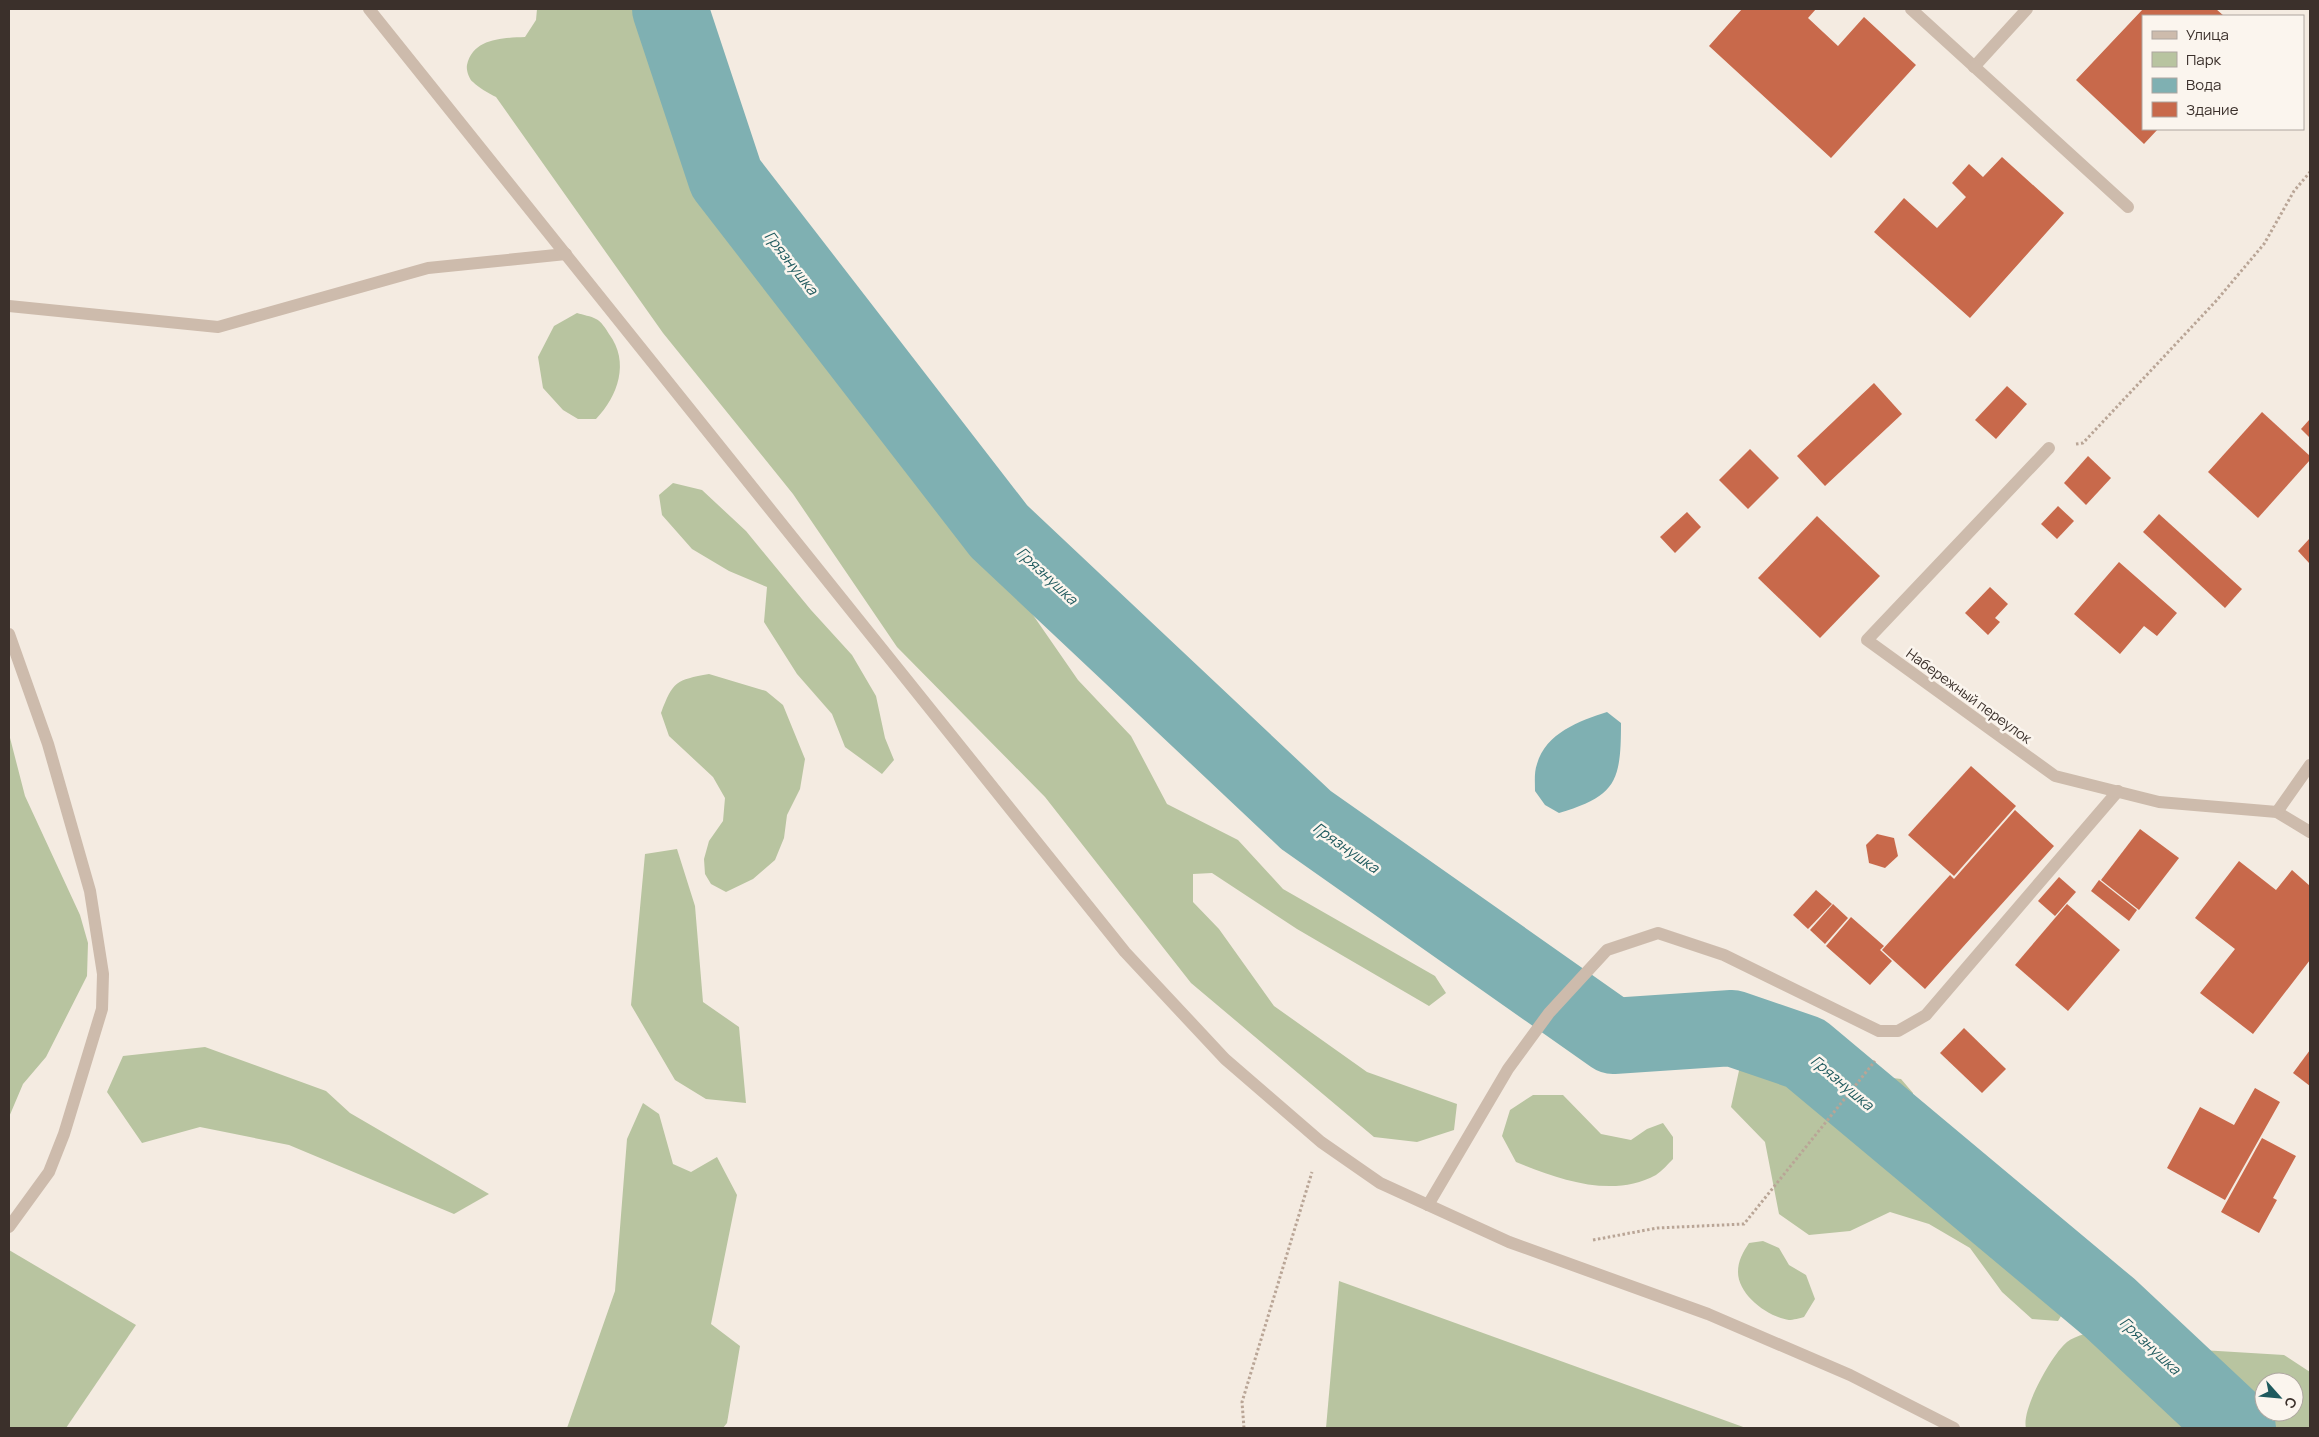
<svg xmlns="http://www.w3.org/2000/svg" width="2319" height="1437" font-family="Manrope,sans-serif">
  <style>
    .green { fill: #b8c4a0; fill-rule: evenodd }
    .water { fill: #7fb0b2 }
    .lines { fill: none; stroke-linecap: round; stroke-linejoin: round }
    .river { stroke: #7fb0b2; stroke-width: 76 }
    .building { fill: #c8694b }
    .path { stroke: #b9a596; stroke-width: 3; stroke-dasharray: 2.5 2.5; stroke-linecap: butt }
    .service { stroke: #cdbbac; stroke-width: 12 }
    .minor { stroke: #cdbbac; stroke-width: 12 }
    .labels { text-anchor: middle; stroke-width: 5; stroke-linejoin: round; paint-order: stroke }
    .street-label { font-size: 14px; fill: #3b302b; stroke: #fbf5ee }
    .water-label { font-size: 15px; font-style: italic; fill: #1f5a5e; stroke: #fbf5ee }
  </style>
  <rect width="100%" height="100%" fill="#f4ebe1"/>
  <g class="green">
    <path d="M537,9H647L701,161L798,326L1024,602L1078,680L1131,736L1167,804L1238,840L1283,889L1435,976L1446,993L1429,1006L1297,929L1212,873L1193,874V902L1219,929L1274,1006L1367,1072L1457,1104L1454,1130L1417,1142L1374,1137L1191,983L1045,797L897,647L793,494L663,333L496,97C488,93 479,88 473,82C469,79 466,70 467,65C473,38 503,38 525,37L536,20Z"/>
    <path d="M577,313C583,315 591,316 596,319C601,321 606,329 609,334C630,362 618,396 596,419H578L563,410L543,388L538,357L554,326Z"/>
    <path d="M673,483L702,490L746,531L811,610L852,655L876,696L885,738L894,760L882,774L845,747L832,714L797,674L764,622L767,587L729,571L692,549L662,515L659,495Z"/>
    <path d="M709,674L766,691L783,705L805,759L800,789L787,815L784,838L775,860L753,879L726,892L711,884L705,874L704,859L709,841L723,821L725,798L713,777L669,736L661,713C673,681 676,680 709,674Z"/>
    <path d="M9,734L25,796L80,915L88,943L87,976L46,1057L23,1084L9,1117Z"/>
    <path d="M677,849L695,906L703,1002L739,1027L746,1103L706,1099L675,1080L631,1005L645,854Z"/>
    <path d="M1770,1029L1813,1039L1834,1071L1901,1079L1913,1093L1912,1119L1923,1153L1985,1180L2047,1219L2077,1290L2058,1321L2032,1319L2002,1292L1970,1248L1929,1224L1890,1212L1850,1231L1809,1235L1779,1214L1765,1142L1731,1107L1744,1048Z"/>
    <path d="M205,1047L326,1091L350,1113L489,1194L454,1214L289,1145L200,1127L142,1143L107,1092L123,1056Z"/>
    <path d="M1533,1095H1563L1601,1134L1631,1140L1647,1129L1663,1123L1673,1137V1159C1668,1164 1662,1171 1656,1175C1612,1199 1559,1179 1516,1162L1502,1136L1510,1110Z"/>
    <path d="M643,1103L659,1114L673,1164L691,1172L717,1157L737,1195L711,1324L740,1346L727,1423L723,1428H567L615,1291L627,1139Z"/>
    <path d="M1763,1241L1779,1248L1789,1265L1806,1275L1815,1299L1804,1317C1800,1318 1793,1320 1789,1320C1768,1317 1738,1295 1738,1272C1738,1261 1743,1252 1749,1243Z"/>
    <path d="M9,1250L136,1325L66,1428H9Z"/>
    <path d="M1339,1281L1746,1428H1326Z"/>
    <path d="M2104,1328L2152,1347L2284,1355L2310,1372V1428H2026C2021,1410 2052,1354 2067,1342C2076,1335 2093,1332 2104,1328ZM2264,1382H2294V1412H2264Z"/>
  </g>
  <path class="water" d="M1607,712L1621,723C1621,782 1616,796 1559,813L1545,805L1535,791C1535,783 1534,772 1537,764C1546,733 1579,721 1607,712Z"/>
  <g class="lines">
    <path class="river" d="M670,9L726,178L999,531L1306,820L1613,1036L1732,1028L1805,1053L2110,1308L2238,1428"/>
  </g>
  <g class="building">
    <path d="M1742,9H1816L1808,18L1838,46L1864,17L1916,65L1831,158L1709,46Z"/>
    <path d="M2143,9H2216L2224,16H2143V129H2158L2144,144L2076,80Z"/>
    <path d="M2002,157L2064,213L1970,318L1874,232L1904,198L1937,228L1966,197L1952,183L1969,164L1983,177Z"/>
    <path d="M1874,383L1902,414L1825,486L1797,456Z"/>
    <path d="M2007,386L2027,404L1996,439L1975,420Z"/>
    <path d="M2262,412L2310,456V460L2258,518L2208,472Z"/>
    <path d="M2310,419V438L2301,429Z"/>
    <path d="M1750,449L1779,478L1748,509L1719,480Z"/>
    <path d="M2088,456L2111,478L2086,505L2064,483Z"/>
    <path d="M2058,506L2074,521L2057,539L2041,524Z"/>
    <path d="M1687,512L1701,527L1675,553L1660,537Z"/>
    <path d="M2159,514L2242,589L2225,608L2143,532Z"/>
    <path d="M1817,516L1880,576L1820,638L1758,578Z"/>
    <path d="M2310,538V564L2298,551Z"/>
    <path d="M2119,562L2177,613L2157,636L2144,626L2120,654L2074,614Z"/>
    <path d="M1990,587L2008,604L1995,618L2000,622L1988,635L1965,613Z"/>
    <path d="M1971,766L2016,806L1954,876L1908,835Z"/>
    <path d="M2015,810L2054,846L1925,989L1882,950L1950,875L1954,879Z"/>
    <path d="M2140,829L2179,858L2139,910L2101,880Z"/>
    <path d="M1877,834L1894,838L1898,856L1885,868L1869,863L1866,845Z"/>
    <path d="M2239,861L2276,890L2292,870L2310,886V960L2253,1034L2200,993L2235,949L2195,918Z"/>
    <path d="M2059,877L2076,892L2055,916L2038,901Z"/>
    <path d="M2099,880L2137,910L2129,921L2091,891Z"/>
    <path d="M1816,890L1832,904L1808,929L1793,915Z"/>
    <path d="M1833,904L1848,918L1825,944L1810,930Z"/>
    <path d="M2067,904L2120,950L2068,1011L2015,965Z"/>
    <path d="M1851,917L1884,946L1880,950L1892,961L1870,985L1826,946Z"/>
    <path d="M1964,1028L2006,1069L1982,1093L1940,1053Z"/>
    <path d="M2310,1050V1086L2293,1073Z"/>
    <path d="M2255,1088L2280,1102L2225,1200L2167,1168L2200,1107L2234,1125Z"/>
    <path d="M2262,1138L2296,1156L2273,1198L2277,1200L2259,1233L2221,1212Z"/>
  </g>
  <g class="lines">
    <g class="path">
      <path d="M2076,444L2083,443L2216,301L2264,244L2294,191L2310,172"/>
      <path d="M1593,1240L1657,1228L1744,1224L1875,1061"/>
      <path d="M1244,1428L1242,1402L1312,1172"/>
    </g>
    <g class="service">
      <path d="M1911,9L2128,207"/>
      <path d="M1974,67L2027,9"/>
      <path d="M9,306L218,327L428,268L566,254"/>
      <path d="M9,634L48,744L90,891L103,974L102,1009L64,1134L49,1172L9,1227"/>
      <path d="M1428,1205L1508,1069L1549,1013L1607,950L1658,933L1724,955L1879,1031H1898L1926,1015L2118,791"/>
    </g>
    <g class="minor">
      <path d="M369,9L1125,952L1225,1059L1321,1142L1380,1183L1509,1242L1708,1314L1850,1375L1954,1428"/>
      <path d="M2049,448L1867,640L2055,776L2159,802L2277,812L2310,832"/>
      <path d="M2277,812L2310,765"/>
    </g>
  </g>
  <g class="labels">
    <g class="street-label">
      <text transform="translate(1969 696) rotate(36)" y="5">Набережный переулок</text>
    </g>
    <g class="water-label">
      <text transform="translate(791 263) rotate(52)" y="5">Грязнушка</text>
      <text transform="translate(1047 576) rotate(43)" y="5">Грязнушка</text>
      <text transform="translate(1346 848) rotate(35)" y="5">Грязнушка</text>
      <text transform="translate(1842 1083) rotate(40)" y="5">Грязнушка</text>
      <text transform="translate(2150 1346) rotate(43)" y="5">Грязнушка</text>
    </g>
  </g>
  <rect width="2319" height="1437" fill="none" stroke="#3b302b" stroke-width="20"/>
  <rect x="2142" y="15" width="162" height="115" fill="#fbf5ee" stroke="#aea6a0"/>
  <rect x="2152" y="31" width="25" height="8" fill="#cdbbac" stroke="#aea6a0"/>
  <text x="2186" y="40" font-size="15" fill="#3b302b">Улица</text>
  <rect x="2152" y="52" width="25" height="15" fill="#b8c4a0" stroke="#aea6a0"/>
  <text x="2186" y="65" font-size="15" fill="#3b302b">Парк</text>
  <rect x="2152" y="78" width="25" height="15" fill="#7fb0b2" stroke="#aea6a0"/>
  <text x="2186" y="90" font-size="15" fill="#3b302b">Вода</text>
  <rect x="2152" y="102" width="25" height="15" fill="#c8694b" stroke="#aea6a0"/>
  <text x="2186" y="115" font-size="15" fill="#3b302b">Здание</text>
  <g transform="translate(2279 1397) rotate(117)"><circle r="24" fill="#fbf5ee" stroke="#aea6a0"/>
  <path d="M0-4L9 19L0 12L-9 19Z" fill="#1f5a5e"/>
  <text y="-8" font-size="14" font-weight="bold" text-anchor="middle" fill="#3b302b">С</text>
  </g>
</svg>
